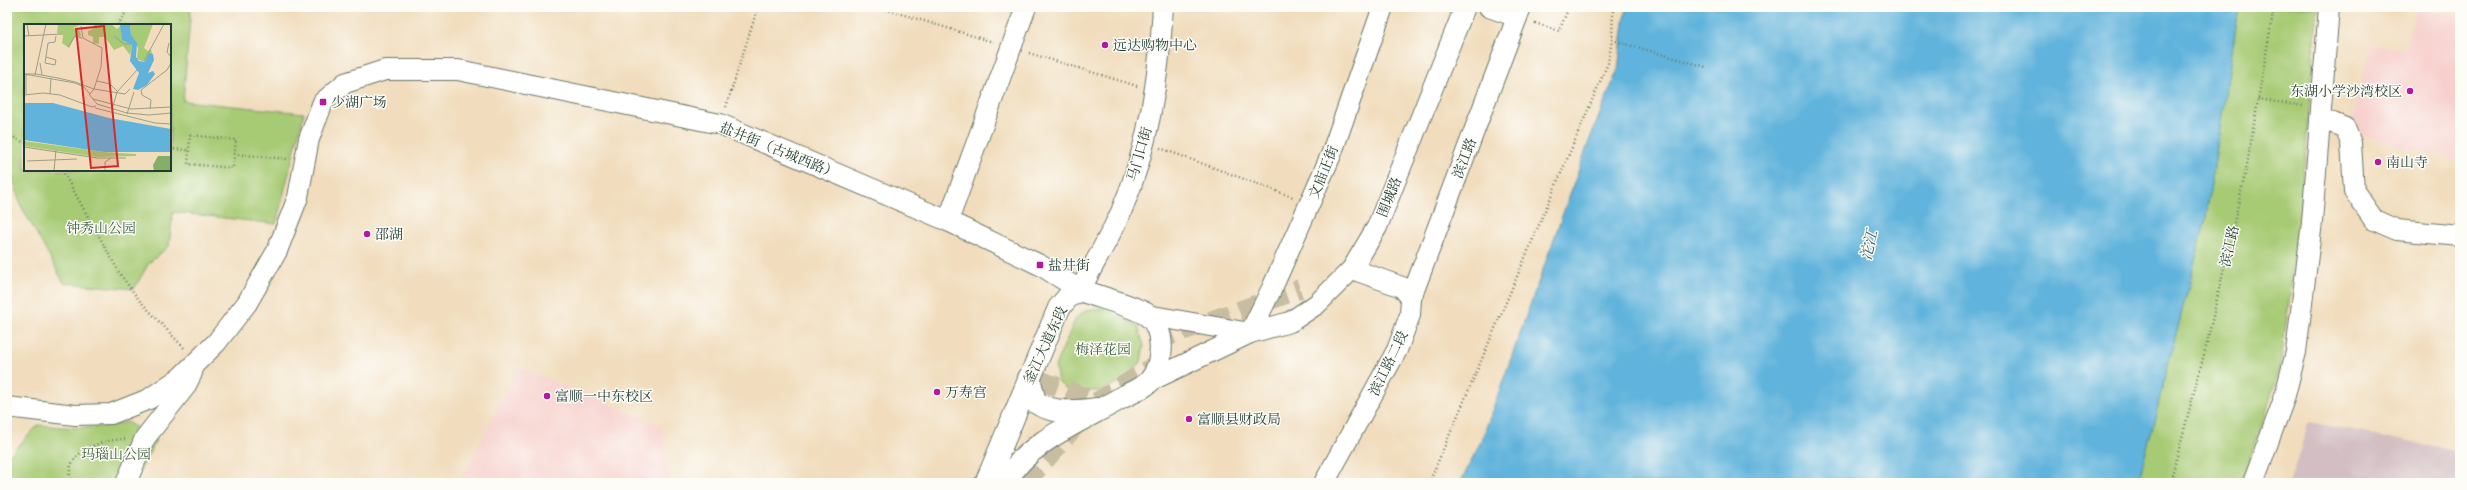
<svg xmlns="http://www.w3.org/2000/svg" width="2467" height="490" font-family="Cardo,'Noto Serif SC',serif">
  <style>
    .built { fill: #f7d0cd }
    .industrial { fill: #d2bec3 }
    .green { fill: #a7cb74; stroke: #638454; fill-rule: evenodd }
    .water { fill: #61b3dc; stroke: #407888 }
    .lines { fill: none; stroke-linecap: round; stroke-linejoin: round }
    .minor-tunnel { stroke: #c7bda2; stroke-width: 20; stroke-dasharray: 20 10; stroke-linecap: butt }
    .minor-casing { stroke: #687564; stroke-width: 22 }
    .major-casing { stroke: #687564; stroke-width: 24 }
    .path { stroke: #687564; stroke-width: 2.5; stroke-dasharray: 1 3; stroke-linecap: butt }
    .minor { stroke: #fff; stroke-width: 20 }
    .major { stroke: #fff; stroke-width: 22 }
    .poi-dot { fill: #b5179e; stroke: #fdfcf7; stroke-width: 1.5 }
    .labels { text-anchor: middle; stroke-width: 3; stroke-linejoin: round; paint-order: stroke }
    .poi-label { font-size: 14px; fill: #1f3d34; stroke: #fdfcf7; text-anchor: start }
    .street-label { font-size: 14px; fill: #1f3d34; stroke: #fdfcf7 }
    .park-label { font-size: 14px; fill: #416044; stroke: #fdfcf7 }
    .water-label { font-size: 15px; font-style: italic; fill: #336066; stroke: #fdfcf7 }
    .inset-road { fill: none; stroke: #9d9d86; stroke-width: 1 }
    .view { fill: #d62828; fill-opacity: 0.15; stroke: #d62828; stroke-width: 2 }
    .inset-edge { fill: none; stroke: #1f3d34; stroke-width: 2 }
  </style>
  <rect width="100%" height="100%" fill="#fdfcf7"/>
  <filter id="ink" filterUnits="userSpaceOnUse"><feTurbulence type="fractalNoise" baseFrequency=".025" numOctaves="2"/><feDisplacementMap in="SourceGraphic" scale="8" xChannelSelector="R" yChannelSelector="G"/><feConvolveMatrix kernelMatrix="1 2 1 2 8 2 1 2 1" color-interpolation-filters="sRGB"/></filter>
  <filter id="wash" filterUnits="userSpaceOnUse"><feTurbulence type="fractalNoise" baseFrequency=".012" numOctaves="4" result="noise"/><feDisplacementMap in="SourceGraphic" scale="16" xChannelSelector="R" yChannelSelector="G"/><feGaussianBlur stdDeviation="0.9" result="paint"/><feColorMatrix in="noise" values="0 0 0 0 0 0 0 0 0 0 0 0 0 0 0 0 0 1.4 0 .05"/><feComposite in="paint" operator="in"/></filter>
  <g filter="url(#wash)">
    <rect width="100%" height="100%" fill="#f1ddbd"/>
    <g class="built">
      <path d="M2418,7L2460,17V161L2349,132L2372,44L2404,50Z"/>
      <path d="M518,367L662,426L671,483H460Z"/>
    </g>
    <path class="industrial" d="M2309,422L2460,452V483H2289Z"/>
    <g class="green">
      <path d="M7,7H191L183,101L304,113L276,224L173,212L169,246L149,263L134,289L64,283L20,204L12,174H7ZM25,25H170V170H25Z"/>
      <path d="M2239,7H2318L2302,191L2290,295L2280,365L2263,423L2240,483H2138L2205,222Z"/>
      <path d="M1103,308L1138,326L1144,346L1141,362L1124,380L1100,391H1069L1058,382L1055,366L1076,318L1086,310Z"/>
      <path d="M127,422L156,440L134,483H7V458L38,425C69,428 97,430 127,422Z"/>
    </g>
    <path class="water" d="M1626,7H2239L2205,222L2138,483H1460L1482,439L1589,141L1618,69Z"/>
  </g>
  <g filter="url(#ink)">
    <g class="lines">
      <g class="minor-tunnel">
        <path d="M1154,341L1300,289"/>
        <path d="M1039,380L1097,402L1155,366V359"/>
        <path d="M1025,483L1075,426"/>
      </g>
      <g class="minor-casing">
        <g id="minor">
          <path d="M1489,7L1517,17"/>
          <path d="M2320,121L2333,123L2345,128L2351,143L2354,191L2374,220L2397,230L2460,236"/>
          <path d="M948,221L1026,7"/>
          <path d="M1411,298L1521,7"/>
          <path d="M1147,315L1250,333"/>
          <path d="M1250,333L1273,286L1331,155L1383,7"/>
          <path d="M1150,381L1250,333L1290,322L1317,304L1352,269L1377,227L1465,7"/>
          <path d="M7,407L75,415L111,414L149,399L181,377L216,343L247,303L277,251L298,197L309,139L323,102L345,83L385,70H458L720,124L948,221L1040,265L1080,290C1094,264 1109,238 1121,212C1149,147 1159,77 1163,7"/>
          <path d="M126,483L145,438L185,387L192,373"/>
          <path d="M1324,483L1397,350L1410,315L1411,298L1402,287L1352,269"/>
          <path d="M2253,483L2284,399L2296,352L2312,222L2329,7"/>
        </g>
      </g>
      <g class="major-casing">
        <g id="major">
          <path d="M1029,378L1035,402C1053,414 1075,412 1097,409"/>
          <path d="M986,483L1059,308L1068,297L1080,290C1098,297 1131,305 1146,314C1166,327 1164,364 1150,381C1144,388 1130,393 1121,398C1082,421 1027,441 1005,483"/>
        </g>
      </g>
      <g class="path">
        <path d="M878,7L993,42"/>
        <path d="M1535,23L1559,31L1569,7"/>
        <path d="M118,25L129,7"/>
        <path d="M1612,40L1706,67"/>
        <path d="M1029,53L1137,86"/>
        <path d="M2258,99L2303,106"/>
        <path d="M726,107L758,7"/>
        <path d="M7,134L25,143"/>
        <path d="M190,135L236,140L233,168L188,164Z"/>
        <path d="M1160,148L1293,197"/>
        <path d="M170,149L189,150"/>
        <path d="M234,154L288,159"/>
        <path d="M62,170L120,274L140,301L184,348"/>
        <path d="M71,483C62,451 101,440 125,439"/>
        <path d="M1429,483L1608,63L1612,40L1613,7"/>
        <path d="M2170,483L2207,343L2247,165L2274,7"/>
      </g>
      <use href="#minor" class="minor"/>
      <use href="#major" class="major"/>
    </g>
  </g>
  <g class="poi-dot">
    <circle cx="1105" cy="45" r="4"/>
    <circle cx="2410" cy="91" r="4"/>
    <rect x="319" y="98" width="8" height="8" rx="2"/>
    <circle cx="2378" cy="162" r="4"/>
    <circle cx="367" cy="234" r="4"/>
    <rect x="1036" y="261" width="8" height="8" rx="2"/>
    <circle cx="937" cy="392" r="4"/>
    <circle cx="547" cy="396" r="4"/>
    <circle cx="1189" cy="419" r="4"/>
  </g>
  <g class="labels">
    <g class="poi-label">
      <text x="1113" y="50">远达购物中心</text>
      <text x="2402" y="96" text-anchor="end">东湖小学沙湾校区</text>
      <text x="331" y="107">少湖广场</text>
      <text x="2386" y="167">南山寺</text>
      <text x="375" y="239">邵湖</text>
      <text x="1048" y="270">盐井街</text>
      <text x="945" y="397">万寿宫</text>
      <text x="555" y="401">富顺一中东校区</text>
      <text x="1197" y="424">富顺县财政局</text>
    </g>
    <g class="street-label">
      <text transform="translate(779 150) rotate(22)" y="5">盐井街（古城西路）</text>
      <text transform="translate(1139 154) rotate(-74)" y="5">马门口街</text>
      <text transform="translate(1464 158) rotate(-69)" y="5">滨江路</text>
      <text transform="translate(1323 172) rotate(-68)" y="5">文庙正街</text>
      <text transform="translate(1389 197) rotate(-68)" y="5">围城路</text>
      <text transform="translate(2229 246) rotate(-77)" y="5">滨江路</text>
      <text transform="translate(1045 345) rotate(-65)" y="5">釜江大道东段</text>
      <text transform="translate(1388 363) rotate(-64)" y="5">滨江路二段</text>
    </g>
    <g class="park-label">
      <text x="101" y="233">钟秀山公园</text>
      <text x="1103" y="354">梅泽花园</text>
      <text x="116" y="459">玛瑙山公园</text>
    </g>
    <g class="water-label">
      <text transform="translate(1869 245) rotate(-76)" y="5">沱江</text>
    </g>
  </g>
  <g transform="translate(24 24)">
    <rect width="147" height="147" fill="#f1ddbd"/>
    <path d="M34,0H58L49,4L56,7L57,12L51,13L45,24L38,19L39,11L33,9ZM70,0H87L93,5L97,1L98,15L108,21L106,31L99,22L90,26L81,13H75V20L69,19V13L64,11V7L70,4ZM106,0H129L120,24L124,27L127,25L128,30L121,38L113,35L114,24L107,12ZM0,117L80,128L112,130V132L73,133L0,122Z" fill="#a7cb74"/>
    <path d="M134,132H147V147H130L129,141Z" fill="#85af66"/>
    <path d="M96,0H106L107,11L113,19L112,33L115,37L121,38L125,29L129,30L130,36L124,49L129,47L131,50L123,61L114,66L109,65L115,49L106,37L108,21L98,16ZM0,79H29L85,94L147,105V128H80L0,116Z" fill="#61b3dc"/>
    <path class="inset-road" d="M3,0L5,12M57,2L59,14L78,24L77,43L70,65L101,70L106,65M0,12L38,10M90,12L100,20H107M145,19L143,28L147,33M44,23L51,12L58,14M22,33L32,36L31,41L21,39L24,19L31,18L32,12M120,37L140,0M16,39L18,51M0,50H12L34,54L51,58L70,65L66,70L60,63L51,59L0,50M2,50V70M11,51L22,0M73,57L86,60L93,67M26,70L27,54M65,70L73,80L103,89L125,91L147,89M0,71L19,69L36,71L68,83L72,82M69,75L107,85L147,83M89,82L93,68L113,46M71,84L131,99L147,100M126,85L127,76L118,71L117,66L143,46L147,39M103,90L110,68M0,123L73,134H102M3,137L53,135M30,147L32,126M81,147V138L87,134"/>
    <path class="view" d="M80,2L94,142L67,144L52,5Z"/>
    <rect width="147" height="147" class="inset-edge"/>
  </g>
  <rect width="2467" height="490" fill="none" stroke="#fdfcf7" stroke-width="24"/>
</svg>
